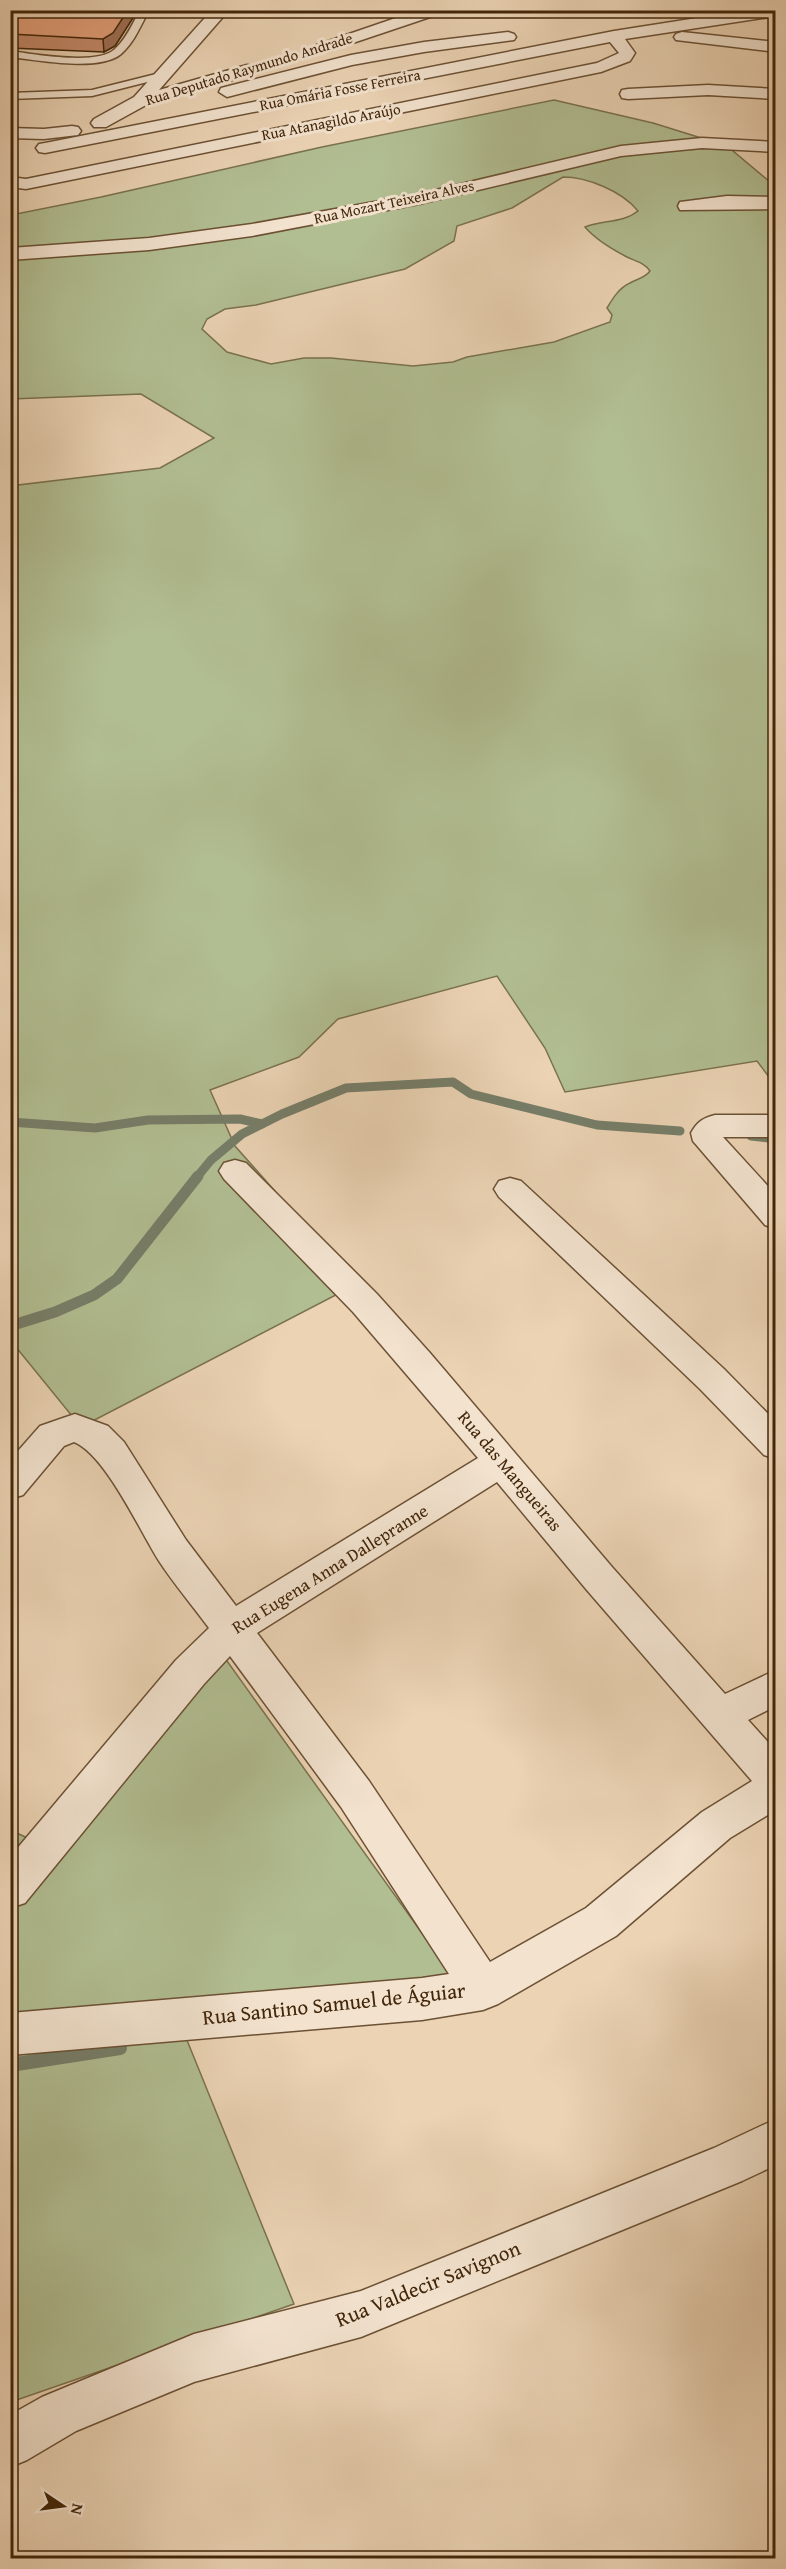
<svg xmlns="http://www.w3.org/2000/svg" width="786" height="2569" font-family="'Gentium Book Plus',serif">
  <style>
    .green { fill: #b1be92; stroke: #7a724e; stroke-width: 1.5; fill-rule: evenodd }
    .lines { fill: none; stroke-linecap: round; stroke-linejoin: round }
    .stream-far2 { stroke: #767e69; stroke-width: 9 }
    .stream-far1 { stroke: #767e69; stroke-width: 11 }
    .stream { stroke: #767e69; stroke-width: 14 }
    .lane-casing { stroke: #6c5134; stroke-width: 3 }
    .street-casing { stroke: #6c5134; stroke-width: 3 }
    .lane { fill: #f2e2ce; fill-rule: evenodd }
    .street { fill: #f2e2ce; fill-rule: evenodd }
    .wall { fill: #c58a6b; stroke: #42260a; stroke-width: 1.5 }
    .shaded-wall { fill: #a07157; stroke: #42260a; stroke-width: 1.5 }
    .building { fill: #e5a17c; stroke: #42260a; stroke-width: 1.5 }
    .labels { text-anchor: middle; stroke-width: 6; stroke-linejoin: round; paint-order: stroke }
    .far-street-label { font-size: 15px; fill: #42260a; stroke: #f2e2ce }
    .street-label { font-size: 18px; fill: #42260a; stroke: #f2e2ce }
    .near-street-label { font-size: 21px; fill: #42260a; stroke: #f2e2ce }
  </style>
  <rect width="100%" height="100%" fill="#ebd3b4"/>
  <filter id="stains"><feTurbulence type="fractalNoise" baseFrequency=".00333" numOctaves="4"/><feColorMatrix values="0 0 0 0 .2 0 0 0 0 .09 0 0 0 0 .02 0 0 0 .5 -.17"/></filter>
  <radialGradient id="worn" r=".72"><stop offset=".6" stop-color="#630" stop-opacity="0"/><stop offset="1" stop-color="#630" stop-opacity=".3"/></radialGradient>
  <g class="green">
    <path d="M554,100L653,123L727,146L776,187L775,1085L757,1061L565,1092L545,1048L497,976L338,1019L299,1057L210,1090L235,1146L357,1284L81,1427L11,1341L10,486L160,468L214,438L141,394L11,399V215L101,197L322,147ZM563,177C587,177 622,191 638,211C623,223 603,220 585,227C595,239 610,248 625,256C634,261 644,262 650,271C645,278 637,279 630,283C619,288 613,298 607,308L612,315L610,322L554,342L467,357L453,362L413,366L331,358H304L271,364L227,352L202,329L207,319L225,309L256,305L405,269L454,241L457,226L512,208Z"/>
    <path d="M217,1647L452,1975L180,2023L294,2304L11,2402L10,1830L52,1849Z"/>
  </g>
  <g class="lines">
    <g class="stream-far2">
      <path d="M10,1122L95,1128L148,1120L240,1119L262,1124"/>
      <path d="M751,1136L776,1139"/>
      <path d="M197,1177L211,1160L242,1134L282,1114L346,1088L453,1082L471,1094L597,1125L680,1131"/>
    </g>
    <path class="stream-far1" d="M10,1326L55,1312L94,1295L117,1279L198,1176"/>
    <path class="stream" d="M10,2065L120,2048"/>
    <g class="lane-casing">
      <g id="lane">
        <path d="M140,10H149C141,25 134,43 121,54C100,72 37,60 10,57V51C34,54 97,66 115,49C126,39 133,23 140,10Z"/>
        <path d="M164,72L167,73V77L92,96L10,99V93L92,90Z"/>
      </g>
    </g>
    <g class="street-casing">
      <g id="street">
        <path d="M212,10H229L159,90L247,65L253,66L255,70L253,74L146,105L106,127H94L91,123L94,119L134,97Z"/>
        <path d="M419,10H444L442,13L326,52H314L312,49L314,46Z"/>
        <path d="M748,10H776V16L625,39L635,53L630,61L601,72L26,189L10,187V177L26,179L597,63L619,53L610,42L45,153L39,152L36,148L39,144L45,143L614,31Z"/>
        <path d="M508,32L514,34L516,37L514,40L424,52L352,65L227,97L219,92L221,88L351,55L424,42Z"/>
        <path d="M682,32L776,42V52L676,40L674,37L676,34Z"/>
        <path d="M708,85L776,89V99L708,95L628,99L622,98L620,94L622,90L628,89Z"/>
        <path d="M72,126L78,127L81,131L78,135L44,139L10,138V128L44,129Z"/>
        <path d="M702,138L776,142V152L702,148L621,156L419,204L252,236L149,250L10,260V248L149,238L252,224L419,194L621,146Z"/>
        <path d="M727,196L776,197V209L680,210L678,206L680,202Z"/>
        <path d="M715,1115H776V1137H723L776,1195V1229L765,1225L693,1141L691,1133C697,1122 703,1118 715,1115Z"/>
        <path d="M235,1160L246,1163L377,1294L430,1353L612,1567L725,1694L776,1670V1706L748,1720L776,1751V1810L730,1838L616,1936L498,2004L483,2010L422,2020L10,2055V2013L422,1978L449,1974L341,1807L230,1656L204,1684L25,1903L10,1908V1857L176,1660L209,1628C192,1605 174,1584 159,1561C140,1531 105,1454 74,1442L64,1446L23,1495L10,1499V1460L40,1426L63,1418L75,1414L108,1426L124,1442L186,1540L236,1606L478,1458L353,1312L224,1179L219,1171L224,1163ZM497,1482L586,1589L752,1781L702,1812L586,1908L490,1962L369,1781L257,1633Z"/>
        <path d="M510,1178L521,1181L724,1369L776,1422V1459L764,1455L700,1389L499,1197L494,1189L499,1181Z"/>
        <path d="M776,2119V2165L742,2181L361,2337L194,2382L76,2431L27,2460L10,2467V2415L42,2397L194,2334L361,2291L714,2148Z"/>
      </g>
    </g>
    <use href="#lane" class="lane"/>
    <use href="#street" class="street"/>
  </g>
  <path class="wall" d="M10,10H138L115,46L104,52L10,48Z"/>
  <path class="shaded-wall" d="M128,10H138L115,46L104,52L103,39Z"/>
  <path class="building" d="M10,10H128L113,33L103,39L10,34Z"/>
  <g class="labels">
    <g class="far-street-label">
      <text transform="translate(249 69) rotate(-17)" y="5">Rua Deputado Raymundo Andrade</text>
      <text transform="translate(340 90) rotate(-11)" y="5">Rua Omária Fosse Ferreira</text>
      <text transform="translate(331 122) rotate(-11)" y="5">Rua Atanagildo Araújo</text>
      <text transform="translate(394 202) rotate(-12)" y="5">Rua Mozart Teixeira Alves</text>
    </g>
    <g class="street-label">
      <text transform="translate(510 1471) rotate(50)" y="6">Rua das Mangueiras</text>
      <text transform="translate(330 1569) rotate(-32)" y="6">Rua Eugena Anna Dallepranne</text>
    </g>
    <g class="near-street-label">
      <text transform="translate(334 2004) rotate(-6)" y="7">Rua Santino Samuel de Águiar</text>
      <text transform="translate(428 2284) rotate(-22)" y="7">Rua Valdecir Savignon</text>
    </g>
  </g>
  <rect width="786" height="2569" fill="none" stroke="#ebd3b4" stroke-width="36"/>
  <rect x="12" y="12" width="762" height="2545" fill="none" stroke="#42260a" stroke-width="3"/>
  <rect x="18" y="18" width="750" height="2533" fill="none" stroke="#42260a" stroke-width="1.5"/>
  <g transform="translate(63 2506) rotate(103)" stroke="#f2e2ce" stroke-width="4.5" paint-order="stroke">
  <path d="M0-4.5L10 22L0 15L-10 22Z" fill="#42260a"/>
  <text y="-9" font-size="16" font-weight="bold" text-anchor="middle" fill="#42260a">N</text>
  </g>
  <rect width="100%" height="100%" filter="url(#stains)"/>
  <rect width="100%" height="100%" fill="url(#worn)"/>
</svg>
